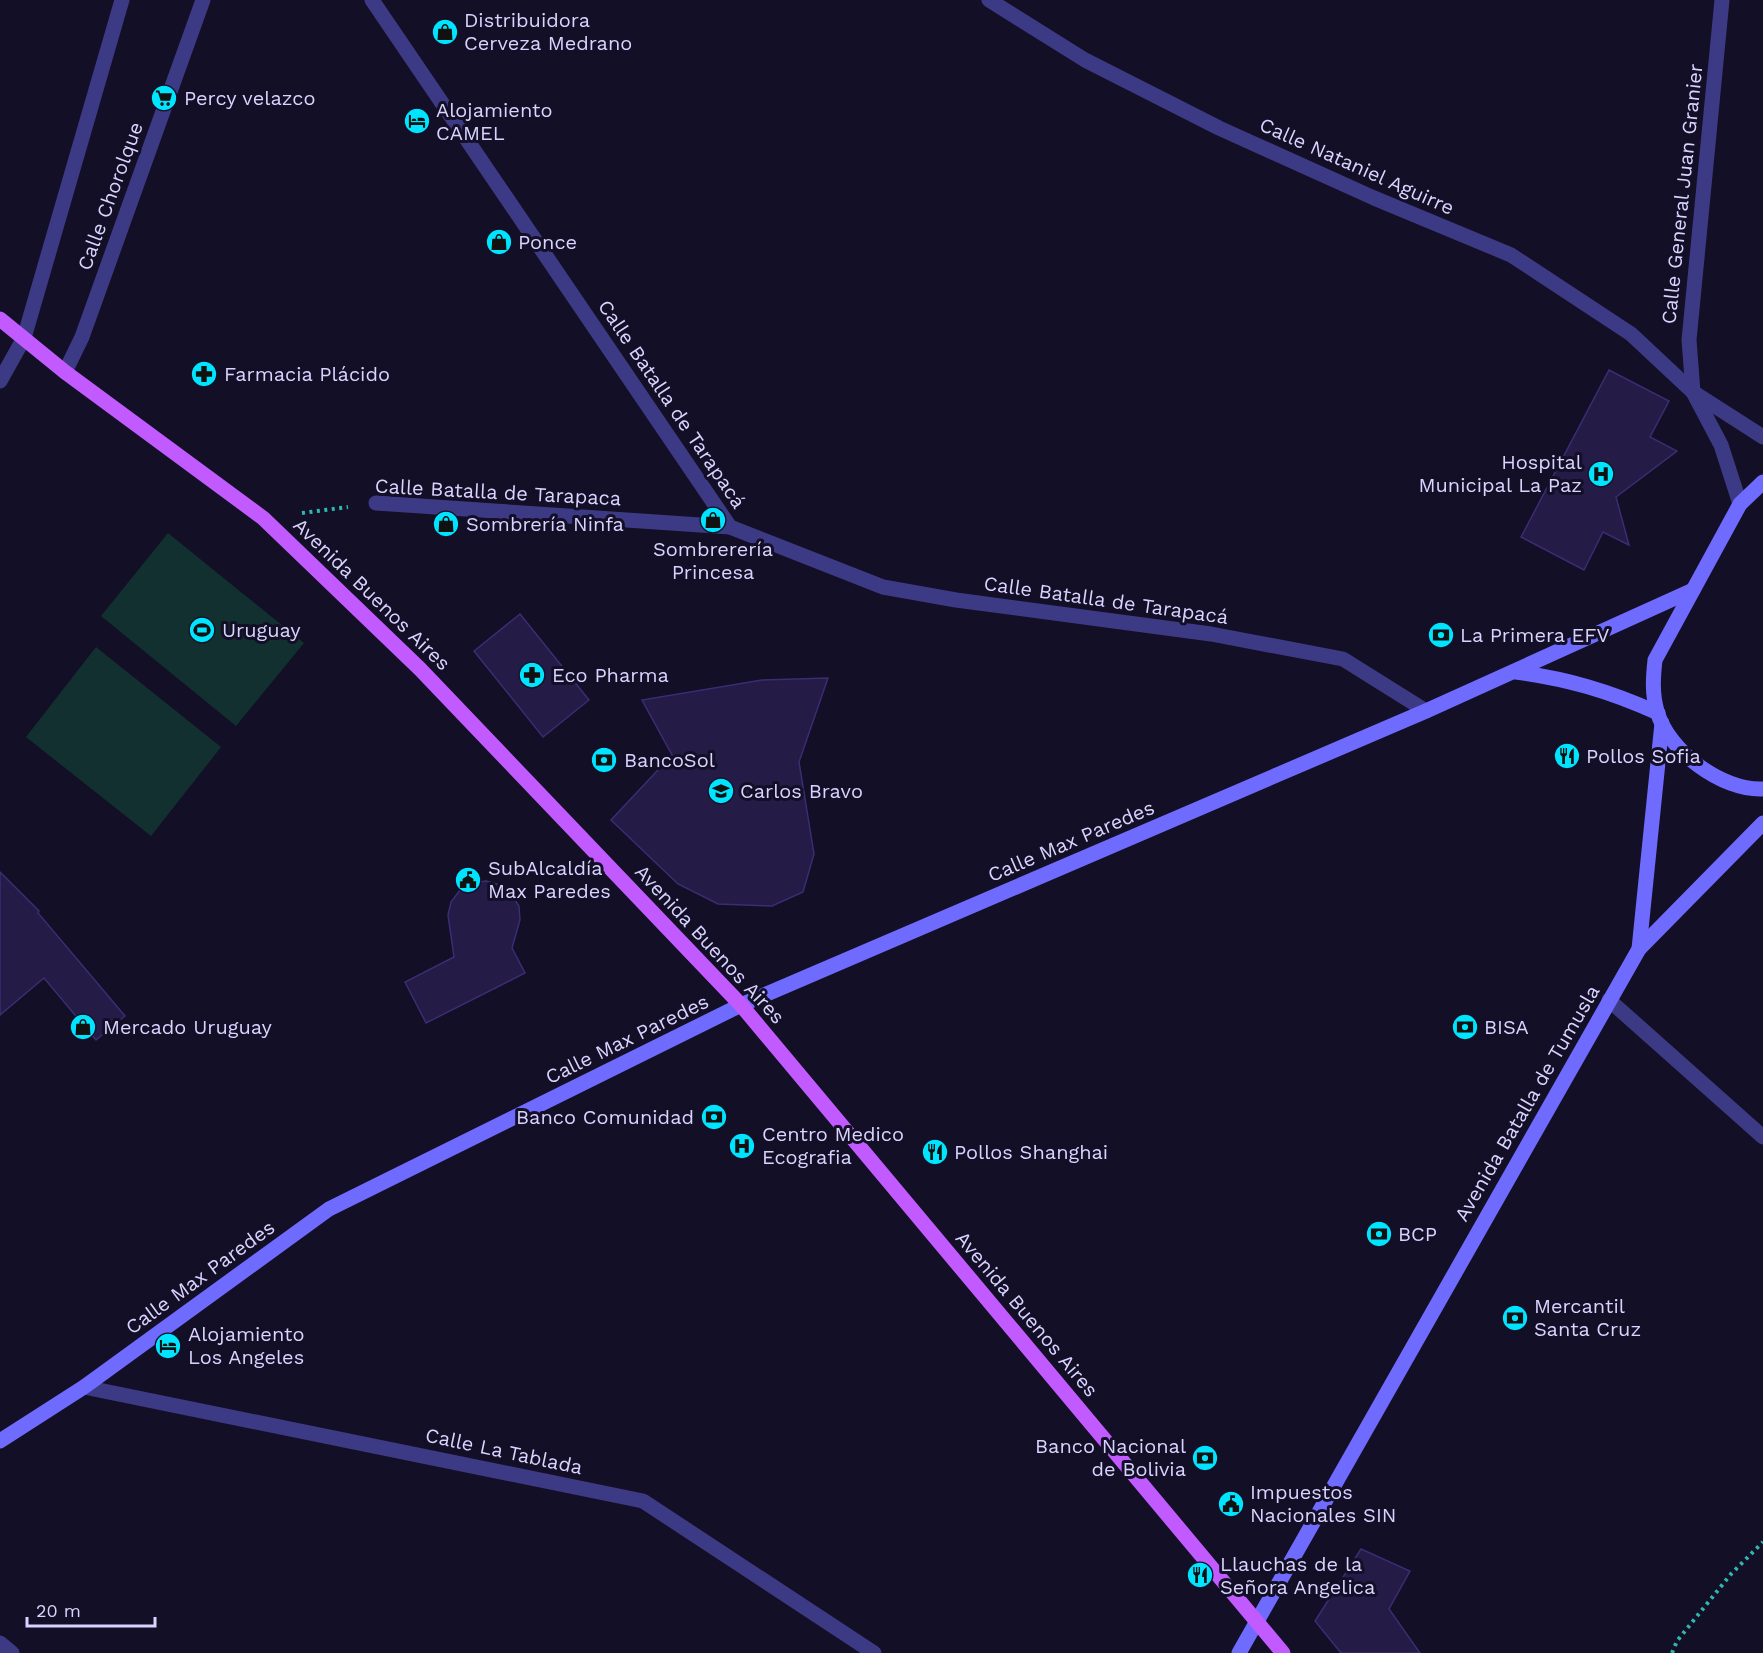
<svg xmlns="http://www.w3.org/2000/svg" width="1763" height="1653" font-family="'Work Sans',sans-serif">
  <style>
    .green { fill: #12302f }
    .building { fill: #241b47; stroke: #3b2d73; stroke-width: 1.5 }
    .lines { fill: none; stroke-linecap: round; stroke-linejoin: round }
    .path { stroke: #2fb8b0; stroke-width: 4; stroke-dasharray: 3 4.5; stroke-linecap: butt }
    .street { stroke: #3d3a85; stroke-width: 15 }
    .secondary { stroke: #6f6bff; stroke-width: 15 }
    .primary { stroke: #c25bff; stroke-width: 15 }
    .labels { text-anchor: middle; stroke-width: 6; stroke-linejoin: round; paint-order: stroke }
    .poi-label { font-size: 20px; fill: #d9d4ff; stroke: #130f26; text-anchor: start }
    .street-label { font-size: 20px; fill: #d9d4ff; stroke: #130f26 }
  </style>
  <rect width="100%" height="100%" fill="#130f26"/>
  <g class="green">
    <path d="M168,533L304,643L236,726L101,616Z"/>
    <path d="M96,647L221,747L151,836L26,737Z"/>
  </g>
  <g class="building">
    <path d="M1609,370L1669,401L1650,437L1677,451L1616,497L1629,545L1603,532L1584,570L1521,537Z"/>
    <path d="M520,614L589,700L543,737L474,651Z"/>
    <path d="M828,678L799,762L814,854L803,892L772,906L718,904L678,884L611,820L672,755L642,700L762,680Z"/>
    <path d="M0,872L39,911L38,913L125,1016L96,1040L44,978L0,1015Z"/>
    <path d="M486,881L500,885L511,894L519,906L520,920L512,948L525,973L426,1023L405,982L454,957L448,915L451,902L460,890L472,883Z"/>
    <path d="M1361,1549L1410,1571L1389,1609L1420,1653H1341L1315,1621Z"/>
  </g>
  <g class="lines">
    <g class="path">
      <path d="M302,513L348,507"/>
      <path d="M1672,1653L1677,1641L1731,1574L1763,1542"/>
    </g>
    <g class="street">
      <path d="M372,0L730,527L883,587L956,600L1211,634L1343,659L1426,711"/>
      <path d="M989,0L1085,60L1219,128L1374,198L1511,255L1631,334L1693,392L1763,437"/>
      <path d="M1722,0L1689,340L1693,392L1721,445L1740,504"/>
      <path d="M65,372L82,337L203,0"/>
      <path d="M0,381L24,338L122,0"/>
      <path d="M376,503L730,527"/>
      <path d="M1609,1000L1763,1137"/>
      <path d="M84,1387L643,1501L874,1653"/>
      <path d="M0,1643L12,1653"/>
    </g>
    <g class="secondary">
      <path d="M1763,482L1740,504L1655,660C1653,678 1652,694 1657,711C1668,751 1722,791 1763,789"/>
      <path d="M1516,672C1568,679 1609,691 1658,713"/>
      <path d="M1639,949L1662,723"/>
      <path d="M0,1441L84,1387L329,1209L741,1005L1426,711L1693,590"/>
      <path d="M1239,1653L1639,949L1763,823"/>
    </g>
    <path class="primary" d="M0,319L65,372L263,518L420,669L741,1005L1283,1653"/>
  </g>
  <defs>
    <g id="shop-disc" transform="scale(1.35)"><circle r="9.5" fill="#00e5ff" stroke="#130f26"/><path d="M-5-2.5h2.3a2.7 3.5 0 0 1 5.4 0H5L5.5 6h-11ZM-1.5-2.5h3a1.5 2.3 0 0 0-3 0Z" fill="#111"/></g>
    <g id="supermarket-disc" transform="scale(1.35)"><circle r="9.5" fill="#00e5ff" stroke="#130f26"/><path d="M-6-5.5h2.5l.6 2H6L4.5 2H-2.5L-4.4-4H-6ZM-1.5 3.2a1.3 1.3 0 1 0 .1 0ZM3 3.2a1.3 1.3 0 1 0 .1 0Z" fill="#111"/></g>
    <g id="hotel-disc" transform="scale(1.35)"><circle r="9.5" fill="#00e5ff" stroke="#130f26"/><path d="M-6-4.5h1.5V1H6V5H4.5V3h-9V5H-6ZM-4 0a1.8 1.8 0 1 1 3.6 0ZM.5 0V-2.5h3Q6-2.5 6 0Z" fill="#111"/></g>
    <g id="pharmacy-disc" transform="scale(1.35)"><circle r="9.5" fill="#00e5ff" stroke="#130f26"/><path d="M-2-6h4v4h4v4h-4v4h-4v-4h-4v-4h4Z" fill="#111"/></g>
    <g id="hospital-disc" transform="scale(1.35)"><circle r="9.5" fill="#00e5ff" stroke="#130f26"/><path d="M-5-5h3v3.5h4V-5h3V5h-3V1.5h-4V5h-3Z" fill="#111"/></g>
    <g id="stadium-disc" transform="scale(1.35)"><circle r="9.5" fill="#00e5ff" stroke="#130f26"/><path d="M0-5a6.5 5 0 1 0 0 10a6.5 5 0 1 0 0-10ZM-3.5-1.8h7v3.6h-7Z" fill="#111"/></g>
    <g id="bank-disc" transform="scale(1.35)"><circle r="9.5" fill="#00e5ff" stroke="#130f26"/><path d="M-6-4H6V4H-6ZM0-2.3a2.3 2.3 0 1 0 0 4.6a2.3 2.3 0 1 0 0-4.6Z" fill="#111"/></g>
    <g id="restaurant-disc" transform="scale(1.35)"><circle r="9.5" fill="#00e5ff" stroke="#130f26"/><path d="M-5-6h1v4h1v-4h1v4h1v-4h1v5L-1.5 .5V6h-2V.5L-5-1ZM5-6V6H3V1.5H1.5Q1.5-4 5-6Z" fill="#111"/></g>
    <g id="school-disc" transform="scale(1.35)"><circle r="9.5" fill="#00e5ff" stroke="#130f26"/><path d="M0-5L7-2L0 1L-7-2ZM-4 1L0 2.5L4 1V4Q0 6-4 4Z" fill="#111"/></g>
    <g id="civic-disc" transform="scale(1.35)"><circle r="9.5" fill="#00e5ff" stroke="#130f26"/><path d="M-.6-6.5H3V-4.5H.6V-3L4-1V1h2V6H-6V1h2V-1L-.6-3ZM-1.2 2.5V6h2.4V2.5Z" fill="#111"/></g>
  </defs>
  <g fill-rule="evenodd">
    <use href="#shop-disc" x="445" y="32"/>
    <use href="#supermarket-disc" x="164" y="98"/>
    <use href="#hotel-disc" x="417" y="121"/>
    <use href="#shop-disc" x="499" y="242"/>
    <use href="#pharmacy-disc" x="204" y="374"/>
    <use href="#hospital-disc" x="1601" y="474"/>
    <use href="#shop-disc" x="713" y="520"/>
    <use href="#shop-disc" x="446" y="524"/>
    <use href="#stadium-disc" x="202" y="630"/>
    <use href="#bank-disc" x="1441" y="635"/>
    <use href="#pharmacy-disc" x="532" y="675"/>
    <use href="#restaurant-disc" x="1567" y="756"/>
    <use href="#bank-disc" x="604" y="760"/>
    <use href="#school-disc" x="721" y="791"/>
    <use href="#civic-disc" x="468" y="880"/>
    <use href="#shop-disc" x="83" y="1027"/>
    <use href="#bank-disc" x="1465" y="1027"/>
    <use href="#bank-disc" x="714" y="1117"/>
    <use href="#hospital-disc" x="742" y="1146"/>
    <use href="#restaurant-disc" x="935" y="1152"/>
    <use href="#bank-disc" x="1379" y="1234"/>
    <use href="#bank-disc" x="1515" y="1318"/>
    <use href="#hotel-disc" x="168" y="1346"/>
    <use href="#bank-disc" x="1205" y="1458"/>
    <use href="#civic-disc" x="1231" y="1504"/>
    <use href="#restaurant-disc" x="1200" y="1575"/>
  </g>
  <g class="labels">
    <g class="poi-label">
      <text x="464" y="27">Distribuidora<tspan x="464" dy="23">Cerveza Medrano</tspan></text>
      <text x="184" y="105">Percy velazco</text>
      <text x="436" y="117">Alojamiento<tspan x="436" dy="23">CAMEL</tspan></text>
      <text x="518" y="249">Ponce</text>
      <text x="224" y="381">Farmacia Plácido</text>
      <text x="1582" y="469" text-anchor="end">Hospital<tspan x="1582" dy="23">Municipal La Paz</tspan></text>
      <text x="466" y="531">Sombrería Ninfa</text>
      <text x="713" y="556" text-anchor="middle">Sombrerería<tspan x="713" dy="23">Princesa</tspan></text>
      <text x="222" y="637">Uruguay</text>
      <text x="1460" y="642">La Primera EFV</text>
      <text x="552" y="682">Eco Pharma</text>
      <text x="1586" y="763">Pollos Sofia</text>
      <text x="624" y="767">BancoSol</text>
      <text x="740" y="798">Carlos Bravo</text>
      <text x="488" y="875">SubAlcaldía<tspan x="488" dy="23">Max Paredes</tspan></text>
      <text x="103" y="1034">Mercado Uruguay</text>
      <text x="1484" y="1034">BISA</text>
      <text x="694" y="1124" text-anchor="end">Banco Comunidad</text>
      <text x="762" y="1141">Centro Medico<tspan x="762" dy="23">Ecografia</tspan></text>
      <text x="954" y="1159">Pollos Shanghai</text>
      <text x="1398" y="1241">BCP</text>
      <text x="1534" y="1313">Mercantil<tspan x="1534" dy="23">Santa Cruz</tspan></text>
      <text x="188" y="1341">Alojamiento<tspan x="188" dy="23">Los Angeles</tspan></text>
      <text x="1186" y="1453" text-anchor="end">Banco Nacional<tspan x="1186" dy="23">de Bolivia</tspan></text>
      <text x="1250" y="1499">Impuestos<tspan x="1250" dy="23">Nacionales SIN</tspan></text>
      <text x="1220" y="1571">Llauchas de la<tspan x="1220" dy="23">Señora Angelica</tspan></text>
    </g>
    <g class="street-label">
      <text transform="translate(1357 166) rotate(24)" y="7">Calle Nataniel Aguirre</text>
      <text transform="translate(1682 194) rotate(-84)" y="7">Calle General Juan Granier</text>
      <text transform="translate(110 196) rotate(-70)" y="7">Calle Chorolque</text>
      <text transform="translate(672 404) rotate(56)" y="7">Calle Batalla de Tarapacá</text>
      <text transform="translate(498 492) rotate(3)" y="7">Calle Batalla de Tarapaca</text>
      <text transform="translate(372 594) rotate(44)" y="7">Avenida Buenos Aires</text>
      <text transform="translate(1106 600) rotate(8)" y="7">Calle Batalla de Tarapacá</text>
      <text transform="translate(1071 841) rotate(-23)" y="7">Calle Max Paredes</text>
      <text transform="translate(710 944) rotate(47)" y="7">Avenida Buenos Aires</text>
      <text transform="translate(627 1039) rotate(-26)" y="7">Calle Max Paredes</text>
      <text transform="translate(1527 1103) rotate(-60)" y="7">Avenida Batalla de Tumusla</text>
      <text transform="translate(200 1277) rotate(-36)" y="7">Calle Max Paredes</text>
      <text transform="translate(1027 1314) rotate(50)" y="7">Avenida Buenos Aires</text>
      <text transform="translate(504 1451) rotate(12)" y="7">Calle La Tablada</text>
    </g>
  </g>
  <path d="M27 1617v9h128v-9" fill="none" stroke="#d9d4ff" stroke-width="3"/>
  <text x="36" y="1617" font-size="18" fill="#d9d4ff" stroke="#130f26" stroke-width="4.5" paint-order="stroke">20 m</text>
</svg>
